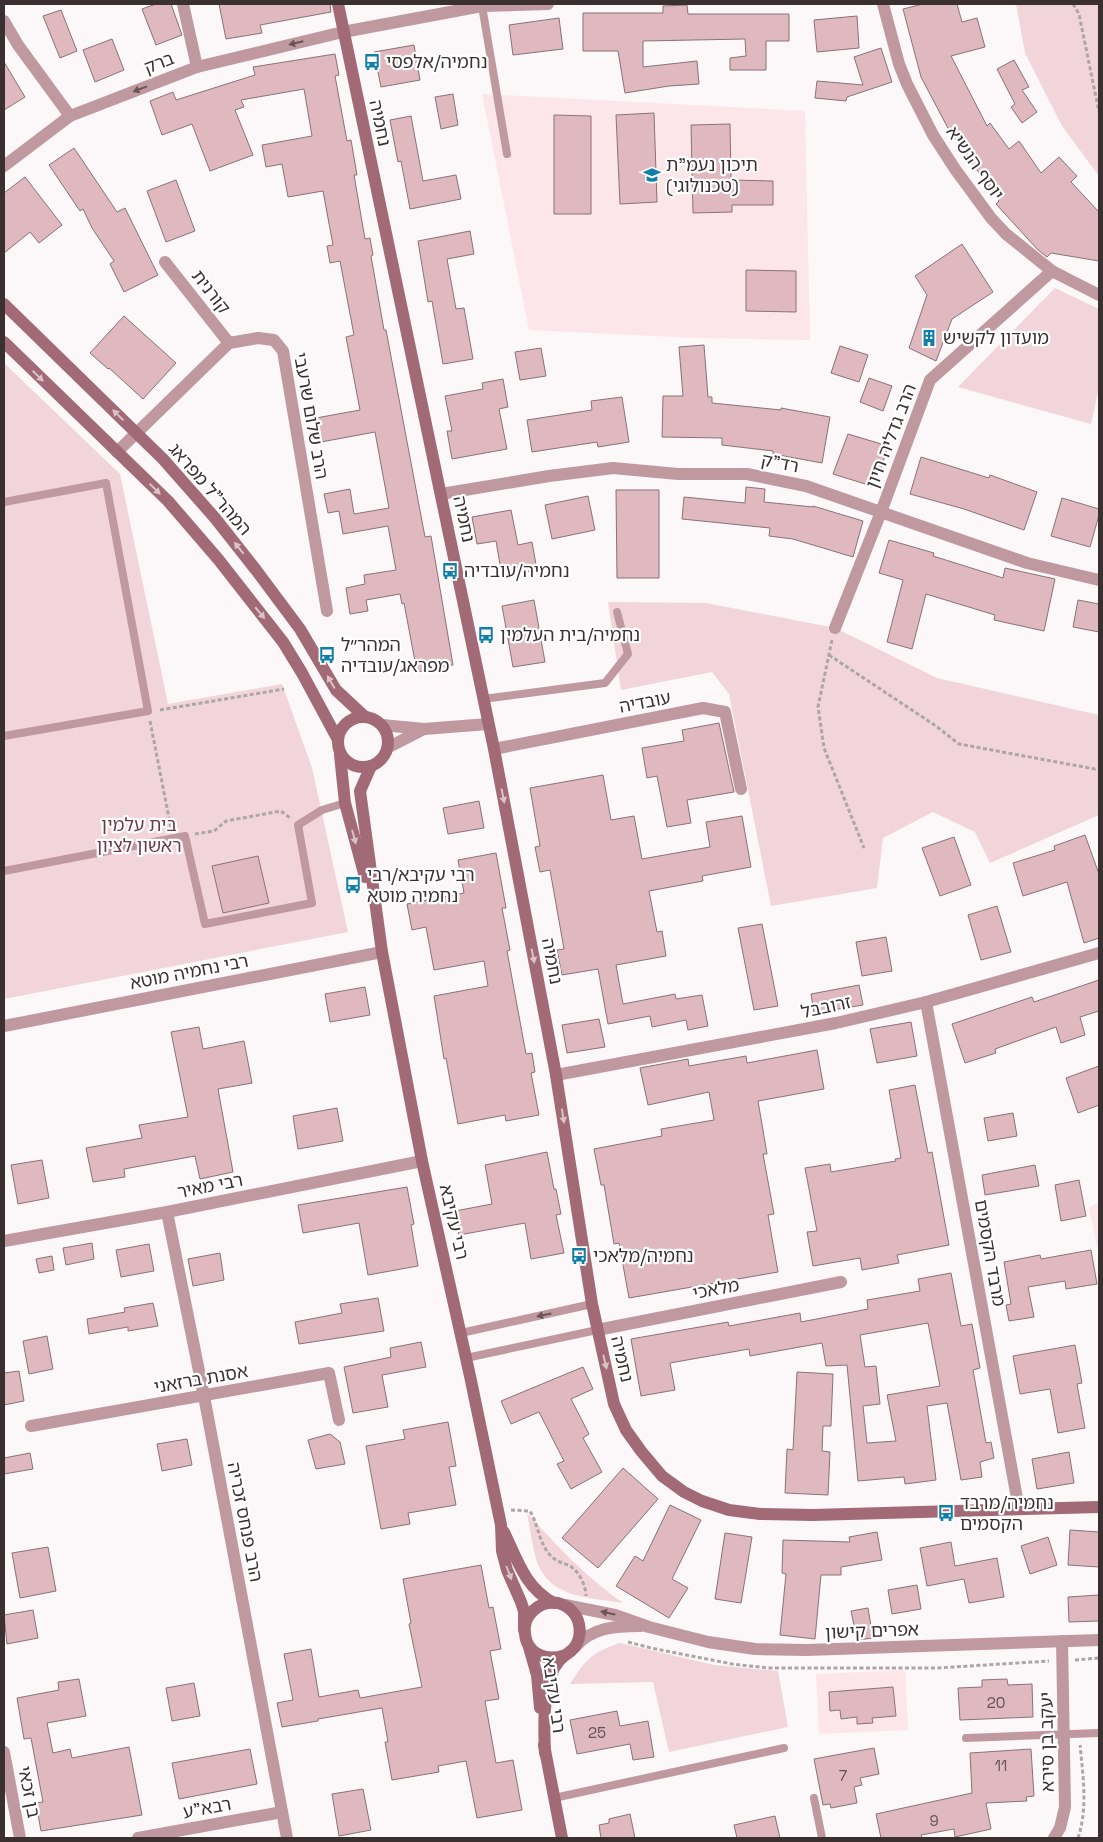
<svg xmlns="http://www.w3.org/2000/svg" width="1103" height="1842" font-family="'Space Grotesk','Noto Sans Hebrew',sans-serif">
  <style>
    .built { fill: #fce6ea }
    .green { fill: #f1d5da }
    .building { fill: #dfb8c0; stroke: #8a7276; fill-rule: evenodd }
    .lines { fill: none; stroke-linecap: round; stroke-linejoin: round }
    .path { stroke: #ada5a7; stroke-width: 3; stroke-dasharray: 4 2.5; stroke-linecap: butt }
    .lane { stroke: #bf98a0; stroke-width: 8 }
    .street { stroke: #bf98a0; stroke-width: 12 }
    .secondary { stroke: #a16a76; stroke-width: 12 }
    .oneway { fill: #695458 }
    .oneway2 { fill: #d9c3c8 }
    .labels { text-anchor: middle; stroke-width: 4.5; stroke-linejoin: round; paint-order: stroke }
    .number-label { font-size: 15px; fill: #635155 }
    .poi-label { font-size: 18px; fill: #3a2f31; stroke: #fff; text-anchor: start }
    .street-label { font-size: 18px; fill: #3a2f31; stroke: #fff }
    .park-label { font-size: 18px; fill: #6e3946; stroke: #fff }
  </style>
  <rect width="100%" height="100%" fill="#fcf7f8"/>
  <g class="built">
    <path d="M482,94L805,111L810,340L695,338L529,330Z"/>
    <path d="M1099,1202V1256L1089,1208Z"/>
    <path d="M905,1670L908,1730L819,1734L816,1674Z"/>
  </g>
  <g class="green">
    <path d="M1016,4H1099V176L1062,126L1025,53Z"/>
    <path d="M1055,288L1099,309V388L1091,424L958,387Z"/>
    <path d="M4,363L120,474L168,704L282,684L312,768L348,932L4,999Z"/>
    <path d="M608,602L706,603L835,628L937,678L1099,715V815L990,863L975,832L933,812L883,838L877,888L771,906L729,694L712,672L621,690Z"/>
    <path d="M527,1513C557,1546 587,1578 623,1603C589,1597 549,1599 536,1559C532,1544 530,1528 527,1513Z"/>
    <path d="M620,1643L714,1665L778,1671L788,1727L669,1752L653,1682L570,1684C586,1659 591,1653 620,1643Z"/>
  </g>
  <g class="building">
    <path d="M156,4H171L182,35L156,45L142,9Z"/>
    <path d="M219,4H330L331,12L260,25L262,33L226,39Z"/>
    <path d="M923,4H957L962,22L977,18L985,47L951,56L987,126L990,123L1009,149L1019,141L1041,173L1059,157L1077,176L1071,182L1099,212V261L1051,253L1047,257L1038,250L996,204L999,201L950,132L921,77L903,9Z"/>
    <path d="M687,5L688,14H789V41H766V70H730V58L746,56L745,39L643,41V67L697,61L699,84L669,86L625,93L618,51H583V13H663V6Z"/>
    <path d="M61,10L77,51L60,58L43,16Z"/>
    <path d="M857,16L859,48L817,52L814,20Z"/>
    <path d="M559,18L563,49L513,55L509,25Z"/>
    <path d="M112,39L124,70L95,82L83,50Z"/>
    <path d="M414,45L420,80L381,87L374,52Z"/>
    <path d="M881,48L892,82L847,97L846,101L815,98L817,81L863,85L854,57Z"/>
    <path d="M335,54L339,75L335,76L347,141L351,140L357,175H354L365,239L370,238L373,255L371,256L384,330H386L425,537L431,536L453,665L417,672L404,603L402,604L400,594L366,600L368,611L350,614L346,588L365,584L364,575L396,570L388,526L343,534L339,511L328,513L324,494L350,489L354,514L389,508L375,432L321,442L316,418L360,410L346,337L354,335L340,261L330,263L327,246L333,245L323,191L288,197L282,164L266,167L262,145L312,136L304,89L241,100L244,107L235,110L253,155L210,171L192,124L162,135L150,101L173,92L176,100L255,75L253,67Z"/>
    <path d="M1014,60L1029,87L1022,90L1037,112L1022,123L1011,107L1015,104L997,69Z"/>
    <path d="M4,62L25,97L4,110Z"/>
    <path d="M453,94L458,125L441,129L435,97Z"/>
    <path d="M654,113L657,202L620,204L616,115Z"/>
    <path d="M554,115L591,116V214H554Z"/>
    <path d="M411,116L423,181L456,175L461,199L410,209L401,161L398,162L390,120Z"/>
    <path d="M730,124L731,180L773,181V205H732V212L693,213L691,125Z"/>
    <path d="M74,148L117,212L125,208L158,275L124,292L110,264L114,261L92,228L83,209L80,211L49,165Z"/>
    <path d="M25,177L62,225L39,243L30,232L4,253V193Z"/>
    <path d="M176,180L195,231L166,242L147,191Z"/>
    <path d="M470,231L474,254L447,259L456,309L464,308L473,359L443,364L432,301L428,302L418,241Z"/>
    <path d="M962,244L993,292L952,319L936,361L909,348L927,295L915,276Z"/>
    <path d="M746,270L796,271V312L746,311Z"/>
    <path d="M124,316L176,363L143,399L109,368L108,369L90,353Z"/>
    <path d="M704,345L708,397H712V403L781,410V408L830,417L822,463L773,454V451L722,445V438L662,437L663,396H683L679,347Z"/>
    <path d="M840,346L868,355L859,382L831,373Z"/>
    <path d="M541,348L546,376L520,380L515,352Z"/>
    <path d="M869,378L892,386L883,411L860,402Z"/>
    <path d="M503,379L508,407L499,409L507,449L452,459L447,431H452L445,396L483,389L482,383Z"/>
    <path d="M622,397L629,442L598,447L597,442L532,452L527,420L592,410L591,401Z"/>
    <path d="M848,434L888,446L875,487L833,474Z"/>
    <path d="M921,457L989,478L990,475L1037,492L1024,530L964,509L910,494Z"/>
    <path d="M746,487L765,489L764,502L813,507V506L863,521L853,557L793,539L769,536L770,528L682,519L684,497L745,503Z"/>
    <path d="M616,490H659V578H617Z"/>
    <path d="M588,496L595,530L552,539L545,505Z"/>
    <path d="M1062,498L1099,509V515L1090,547L1051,536Z"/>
    <path d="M511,510L518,545L532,542L537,570L502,576L496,541L477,544L472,517Z"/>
    <path d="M889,540L934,553L933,556L1003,578L1005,568L1055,579L1044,631L994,620L995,615L926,594L912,649L887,642L903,580L879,573Z"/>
    <path d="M534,600L545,662L513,667L502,606Z"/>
    <path d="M1078,600L1099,604V632L1073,627Z"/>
    <path d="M719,723L734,792L687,800L691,823L667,827L657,776L647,778L642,748L684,741L682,730Z"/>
    <path d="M603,775L611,820L634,816L642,859L710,847L706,822L742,816L751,867L702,876L703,881L649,891L657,932L662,931L666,956L616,965L623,1004L675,994L676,999L702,995L708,1026L688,1030L686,1020L652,1027L650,1016L608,1024L598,969L562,975L557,950L564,949L550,870L540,872L535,847L540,846L530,788Z"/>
    <path d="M479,801L484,828L448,834L443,808Z"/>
    <path d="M1085,835L1099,874V938L1084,943L1067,882L1023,896L1013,863L1055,850L1054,846Z"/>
    <path d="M954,837L971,885L940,896L922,848Z"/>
    <path d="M496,853L506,908H502L510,950L507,951L526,1054L532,1053L535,1072L531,1073L539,1115L506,1121L505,1115L458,1124L446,1058L444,1059L434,996L488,986L484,961L434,970L426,927L412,930L407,904L464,893L458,860Z"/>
    <path d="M258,856L269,903L223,913L212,866Z"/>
    <path d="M997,906L1011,952L981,960L968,915Z"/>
    <path d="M762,924L778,1006L754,1010L738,928Z"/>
    <path d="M886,937L892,971L862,976L856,942Z"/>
    <path d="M1099,980V1011L1080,1017L1085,1035L1061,1043L1056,1027L995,1049L996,1053L965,1063L952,1024L1032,997L1034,1002Z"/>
    <path d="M859,985L863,1005L814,1013L811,994Z"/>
    <path d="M365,987L370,1015L330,1022L325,994Z"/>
    <path d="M599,1019L605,1047L567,1053L562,1025Z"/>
    <path d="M911,1022L917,1056L877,1063L870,1029Z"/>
    <path d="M199,1027L203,1049L244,1041L252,1083L218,1089L233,1172L200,1179L195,1156L124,1169L125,1177L93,1182L86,1148L142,1138L139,1125L188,1117L171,1032Z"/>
    <path d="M817,1050L824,1089L758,1101L767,1154H763L774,1214L768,1215L778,1272L629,1298L619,1243L614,1244L604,1185H601L594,1149L662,1136L661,1129L714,1120L709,1092L648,1105L640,1068L688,1059L689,1066L746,1056L747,1063Z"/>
    <path d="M1099,1066V1105L1078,1113L1066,1078Z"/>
    <path d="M915,1085L928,1153L932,1152L949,1245L897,1255L899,1263L862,1270L860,1258L813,1266L807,1232L817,1231L805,1168L830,1164L831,1172L896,1161L895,1159L901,1158L889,1090Z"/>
    <path d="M337,1108L343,1141L298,1149L293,1116Z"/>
    <path d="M1013,1113L1017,1136L988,1141L984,1118Z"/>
    <path d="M547,1152L554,1189H556L561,1214L556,1215L564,1253L531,1259L525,1223L459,1235L455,1211L492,1204L485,1165Z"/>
    <path d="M42,1160L49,1198L18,1204L11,1165Z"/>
    <path d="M1035,1165L1039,1186L985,1195L982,1175Z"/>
    <path d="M1079,1180L1086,1216L1061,1221L1055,1185Z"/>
    <path d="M407,1187L414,1224L411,1225L418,1266L368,1275L359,1223L303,1233L298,1205Z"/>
    <path d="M92,1243L94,1259L66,1265L63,1248Z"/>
    <path d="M149,1244L154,1271L121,1277L116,1250Z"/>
    <path d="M1091,1250L1097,1284L1066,1289L1065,1281L1028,1287L1034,1317L1009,1321L1006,1305L1011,1304L1004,1262L1040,1255L1041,1259Z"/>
    <path d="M220,1253L224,1280L193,1286L188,1259Z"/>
    <path d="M52,1256L54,1270L39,1273L36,1259Z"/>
    <path d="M951,1273L961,1326L972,1324L980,1368L973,1370L986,1443L991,1442L994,1458L980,1462L982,1477L961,1480L947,1403L927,1406L936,1480L905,1484L904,1477L858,1481L847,1365L826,1366L822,1343L750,1356L749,1349L670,1363L675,1390L641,1396L631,1339L728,1322L729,1326L800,1313L801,1322L868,1309L867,1300L920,1291L918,1279ZM928,1323L940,1386L887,1395L896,1441L867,1443L863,1406L880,1404L876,1366L865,1367L860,1335Z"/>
    <path d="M378,1298L384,1331L299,1344L295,1322L342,1313L340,1304Z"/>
    <path d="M153,1303L158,1326L128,1331V1327L89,1334L87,1319L125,1312L124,1308Z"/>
    <path d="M47,1336L53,1369L29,1374L23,1341Z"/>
    <path d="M421,1342L426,1367L382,1375L388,1407L353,1413L344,1367L391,1357L390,1348Z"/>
    <path d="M1075,1345L1082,1383L1077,1384L1085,1428L1058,1433L1050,1389L1020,1394L1013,1356Z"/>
    <path d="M583,1367L593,1389L571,1399L589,1434L583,1438L602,1472L571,1489L557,1464L564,1461L539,1412L511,1424L501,1401Z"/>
    <path d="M19,1371L24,1401L4,1405V1373Z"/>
    <path d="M797,1372L833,1374L831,1426H823L822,1451L830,1452L828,1495L785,1493L787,1449L793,1450Z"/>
    <path d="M448,1422L456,1466L449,1467L456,1505L408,1513L410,1524L381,1529L366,1446L405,1439L403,1430Z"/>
    <path d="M330,1434L340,1442L345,1464L316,1469L308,1440Z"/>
    <path d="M187,1439L192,1465L162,1471L157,1444Z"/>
    <path d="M1069,1452L1074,1483L1037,1489L1032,1459Z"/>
    <path d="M30,1453L33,1469L4,1474V1458Z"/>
    <path d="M623,1468L658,1499L598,1568L562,1538Z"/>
    <path d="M670,1505L701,1520L672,1579L688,1588L669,1618L616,1586L635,1556L643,1561Z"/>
    <path d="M1070,1530L1099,1532V1567L1068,1565Z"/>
    <path d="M877,1532L882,1560L841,1567V1575H821L815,1639L780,1635L786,1574L782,1573L783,1540L850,1542L849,1537Z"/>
    <path d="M725,1533L752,1537L741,1603L715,1599Z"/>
    <path d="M1048,1537L1057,1565L1030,1574L1021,1546Z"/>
    <path d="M951,1542L955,1566L997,1558L1004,1597L969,1603L964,1579L927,1586L920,1548Z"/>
    <path d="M48,1547L56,1591L20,1598L12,1553Z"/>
    <path d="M481,1565L489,1608L493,1607L501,1649L490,1651L499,1699L485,1701L496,1763L513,1760L522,1810L477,1818L466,1761L438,1766L439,1772L392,1780L385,1742H388L382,1708L318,1719V1721L282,1727L277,1703L293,1700L284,1654L311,1649L319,1697L358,1690L360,1698L422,1687L409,1624L411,1623L403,1579Z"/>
    <path d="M917,1585L921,1609L892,1614L888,1590Z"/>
    <path d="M1099,1595V1621L1069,1622L1068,1597Z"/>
    <path d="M868,1608L873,1638L857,1640L851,1611Z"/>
    <path d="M33,1610L38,1638L7,1644L4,1615Z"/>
    <path d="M79,1679L86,1716L47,1723L53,1753L70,1749L72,1758L129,1747L142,1815L41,1831L36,1803L43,1802L31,1738L24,1739L17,1698L59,1690L58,1682Z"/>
    <path d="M1007,1679L1008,1685L1032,1684L1033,1717L960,1720L958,1688L982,1687V1680Z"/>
    <path d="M194,1683L200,1716L172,1721L166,1688Z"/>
    <path d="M893,1687L896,1716L872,1718L873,1723L857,1724V1717L841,1719L840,1710L830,1711L829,1692Z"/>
    <path d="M617,1711L620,1726L648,1721L654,1757L633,1760L630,1744L577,1754L570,1720Z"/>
    <path d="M874,1748L879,1774L860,1778L862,1785L854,1787L857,1803L831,1808L830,1804L823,1805L814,1759Z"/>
    <path d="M250,1749L257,1784L179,1799L172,1763Z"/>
    <path d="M1031,1749L1034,1796L1026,1797L1027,1801L986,1803L991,1829L955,1837L954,1829L921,1835L922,1838H881L876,1814L972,1793L970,1753Z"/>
    <path d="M363,1789L371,1830L339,1836L332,1794Z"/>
    <path d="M630,1814L635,1838H601L599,1825L609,1823V1819Z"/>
    <path d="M775,1816L780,1838H737L734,1825Z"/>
  </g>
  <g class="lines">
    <g class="path">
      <path d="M1073,4L1079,14L1099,112"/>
      <path d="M832,640L818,707L824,748L864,848"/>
      <path d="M829,655L936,726L959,744L1095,769L1099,768"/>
      <path d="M160,710L284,689"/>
      <path d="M150,721L171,828"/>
      <path d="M195,834L214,831L226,821L281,811L290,818"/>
      <path d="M511,1510L530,1511C539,1526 539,1545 552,1557C557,1562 564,1563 570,1566C579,1571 586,1586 586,1596"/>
      <path d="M628,1642L651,1648L732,1664L768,1668H938L1049,1661"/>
      <path d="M1075,1660L1099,1658"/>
      <path d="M1078,1838C1088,1808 1083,1776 1080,1745"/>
    </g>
    <g class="lane">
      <path d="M482,6L507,154"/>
      <path d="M4,502L106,483L148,711L4,736"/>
      <path d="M483,699L605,683L628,654L617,612"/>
      <path d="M4,871L185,836L205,924L312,903L298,825L322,810L345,803"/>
      <path d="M461,1333L592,1304"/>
      <path d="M466,1358L597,1330"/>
      <path d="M966,1738L1099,1733"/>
      <path d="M554,1798L784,1748"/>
      <path d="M814,1798L822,1838"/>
    </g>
    <g class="street">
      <path d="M183,4L197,67"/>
      <path d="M883,4L899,64L907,84L933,135L955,169L991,218L1006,234L1052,271L1099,295"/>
      <path d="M4,21L18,45L70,116"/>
      <path d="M4,166L70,116L197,67L343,32L482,6L548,4"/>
      <path d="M165,262L229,343"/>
      <path d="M117,452L229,343L258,338L274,340L283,351L327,611"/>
      <path d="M441,494L549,476L613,468L678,474H747L806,486L1027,563L1099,580"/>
      <path d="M835,628L881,512L930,380L1052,271"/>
      <path d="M382,725L424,729L488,724"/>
      <path d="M387,748L424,729"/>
      <path d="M494,749L703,708L725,712L741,789"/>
      <path d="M926,1002L1019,1509"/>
      <path d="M4,1026L382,952"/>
      <path d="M556,1075L836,1023L926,1002L1099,953"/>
      <path d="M167,1212L204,1396L287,1838"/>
      <path d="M4,1241L167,1212L422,1161"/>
      <path d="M597,1330L841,1282"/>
      <path d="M31,1426L329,1373L339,1420"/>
      <path d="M565,1605L615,1615L649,1627L708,1642L755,1649L807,1650L1099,1640"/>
      <path d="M575,1647C592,1627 616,1626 641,1626"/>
      <path d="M4,1752L20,1838"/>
      <path d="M138,1838L282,1812"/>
      <path d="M1054,1838L1060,1828L1065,1807L1062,1641"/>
    </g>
    <g class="secondary">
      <path d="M338,4L494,749L556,1075L592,1304L614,1404L626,1430L641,1451L662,1476L684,1492L702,1501L729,1510L760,1514L813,1515L1099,1507"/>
      <path d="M4,304L163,459L215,518L256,570L300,629L336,690L365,717"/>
      <path d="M4,342L168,501L218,559L283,642L302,673L337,738"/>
      <circle cx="363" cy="742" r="25"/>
      <path d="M340,755L345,803L365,877"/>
      <path d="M371,766L360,791L382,952L422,1161L470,1376L501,1525L502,1551L507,1570L521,1602L524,1611V1630"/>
      <path d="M504,1532C517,1559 525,1588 554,1603"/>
      <path d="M529,1647L537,1675L540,1708"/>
      <path d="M544,1745L562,1838"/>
      <path d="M545,1753C544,1729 543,1704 550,1681C551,1676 553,1668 557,1664C560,1658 566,1655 571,1651C581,1642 582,1628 576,1616C572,1610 566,1605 558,1603C540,1600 522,1615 525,1634C527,1654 547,1662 565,1655"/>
    </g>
  </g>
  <defs><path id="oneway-solid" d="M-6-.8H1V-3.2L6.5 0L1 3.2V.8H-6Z" transform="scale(1.25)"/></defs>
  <g class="oneway">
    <use href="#oneway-solid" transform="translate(296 43) rotate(167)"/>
    <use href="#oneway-solid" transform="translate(140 89) rotate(159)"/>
    <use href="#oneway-solid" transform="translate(544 1315) rotate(168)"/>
    <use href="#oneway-solid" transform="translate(608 1613) rotate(-168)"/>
  </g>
  <g class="oneway2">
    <use href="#oneway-solid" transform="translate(38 376) rotate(44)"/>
    <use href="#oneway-solid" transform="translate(118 415) rotate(-136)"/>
    <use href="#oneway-solid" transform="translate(155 489) rotate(44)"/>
    <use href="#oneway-solid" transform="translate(239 548) rotate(-129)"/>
    <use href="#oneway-solid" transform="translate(260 613) rotate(50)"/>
    <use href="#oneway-solid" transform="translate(331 682) rotate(-120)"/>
    <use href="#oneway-solid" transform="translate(503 796) rotate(79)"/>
    <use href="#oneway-solid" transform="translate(354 837) rotate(75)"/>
    <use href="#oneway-solid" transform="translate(533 956) rotate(79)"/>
    <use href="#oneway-solid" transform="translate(563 1116) rotate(81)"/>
    <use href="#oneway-solid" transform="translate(605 1362) rotate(77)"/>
    <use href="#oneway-solid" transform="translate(509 1573) rotate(69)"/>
  </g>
  <defs>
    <g id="bus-bare" transform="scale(1.35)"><path d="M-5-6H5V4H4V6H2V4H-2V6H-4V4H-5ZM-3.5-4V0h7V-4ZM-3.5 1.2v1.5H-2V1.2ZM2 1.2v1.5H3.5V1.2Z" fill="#107fa7" stroke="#fff" stroke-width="2.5" paint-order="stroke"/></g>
    <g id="school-bare" transform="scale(1.35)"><path d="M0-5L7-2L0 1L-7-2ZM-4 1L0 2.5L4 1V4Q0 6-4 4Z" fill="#107fa7" stroke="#fff" stroke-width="2.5" paint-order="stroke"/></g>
    <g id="building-bare" transform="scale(1.35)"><path d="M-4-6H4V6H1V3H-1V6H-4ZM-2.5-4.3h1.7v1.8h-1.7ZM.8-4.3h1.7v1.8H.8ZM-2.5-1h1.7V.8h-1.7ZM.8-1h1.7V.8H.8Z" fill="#107fa7" stroke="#fff" stroke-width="2.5" paint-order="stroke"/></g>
  </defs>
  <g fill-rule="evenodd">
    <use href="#bus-bare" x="372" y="62"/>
    <use href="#school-bare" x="652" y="175"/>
    <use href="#building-bare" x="929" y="338"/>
    <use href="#bus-bare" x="450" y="571"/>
    <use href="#bus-bare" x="486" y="635"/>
    <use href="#bus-bare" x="327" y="655"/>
    <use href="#bus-bare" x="353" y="885"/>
    <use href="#bus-bare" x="579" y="1256"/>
    <use href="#bus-bare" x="946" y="1513"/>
  </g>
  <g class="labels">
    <g class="number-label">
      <text x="996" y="1708">20</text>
      <text x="597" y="1738">25</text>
      <text x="1001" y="1771">11</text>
      <text x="843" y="1781">7</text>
      <text x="934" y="1826">9</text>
    </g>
    <g class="poi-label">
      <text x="386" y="68">נחמיה/אלפסי</text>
      <text x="666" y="171">תיכון נעמ"ת<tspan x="666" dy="21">(טכנולוגי)</tspan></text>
      <text x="943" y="344">מועדון לקשיש</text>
      <text x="464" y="577">נחמיה/עובדיה</text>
      <text x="500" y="641">נחמיה/בית העלמין</text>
      <text x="341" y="651">המהר״ל<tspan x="341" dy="21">מפראג/עובדיה</tspan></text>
      <text x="367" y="881">רבי עקיבא/רבי<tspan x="367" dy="21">נחמיה מוטא</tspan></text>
      <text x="593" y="1262">נחמיה/מלאכי</text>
      <text x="960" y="1509">נחמיה/מרבד<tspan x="960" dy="21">הקסמים</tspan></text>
    </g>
    <g class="street-label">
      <text transform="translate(159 63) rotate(-21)" y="6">ברק</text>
      <text transform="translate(380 123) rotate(78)" y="6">נחמיה</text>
      <text transform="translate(975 163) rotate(55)" y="6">יוסף הנשיא</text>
      <text transform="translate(211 292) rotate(52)" y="6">קורנית</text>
      <text transform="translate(311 416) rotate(80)" y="6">הרב שלום שרעבי</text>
      <text transform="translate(891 436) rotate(-69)" y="6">הרב גדליה חיון</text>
      <text transform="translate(780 463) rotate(11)" y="6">רד"ק</text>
      <text transform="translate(210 489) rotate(49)" y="6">המהר"ל מפראג</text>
      <text transform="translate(464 519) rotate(78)" y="6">נחמיה</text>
      <text transform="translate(645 702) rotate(-11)" y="6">עובדיה</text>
      <text transform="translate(552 961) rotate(79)" y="6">נחמיה</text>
      <text transform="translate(189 972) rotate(-11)" y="6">רבי נחמיה מוטא</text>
      <text transform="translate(826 1007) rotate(-12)" y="6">זרובבל</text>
      <text transform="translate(210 1186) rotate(-11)" y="6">רבי מאיר</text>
      <text transform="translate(454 1222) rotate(77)" y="6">רבי עקיבא</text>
      <text transform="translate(990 1253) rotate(80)" y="6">מרבד הקסמים</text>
      <text transform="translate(716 1289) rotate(-11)" y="6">מלאכי</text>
      <text transform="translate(622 1359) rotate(77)" y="6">נחמיה</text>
      <text transform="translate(201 1379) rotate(-10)" y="6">אסנת ברזאני</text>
      <text transform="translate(245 1522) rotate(79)" y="6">הרב פנחס זכריה</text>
      <text transform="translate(872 1631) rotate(-2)" y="6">אפרים קישון</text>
      <text transform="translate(554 1695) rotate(82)" y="6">רבי עקיבא</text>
      <text transform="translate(1047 1742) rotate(-91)" y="6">יעקב בן סירא</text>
      <text transform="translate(29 1792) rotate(79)" y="6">בן זכאי</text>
      <text transform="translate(207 1808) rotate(-10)" y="6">רבא"ע</text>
    </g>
    <g class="park-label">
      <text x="139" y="831">בית עלמין<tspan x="139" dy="21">ראשון לציון</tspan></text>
    </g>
  </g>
  <rect width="1103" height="1842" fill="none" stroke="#3a2f31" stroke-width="10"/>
</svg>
